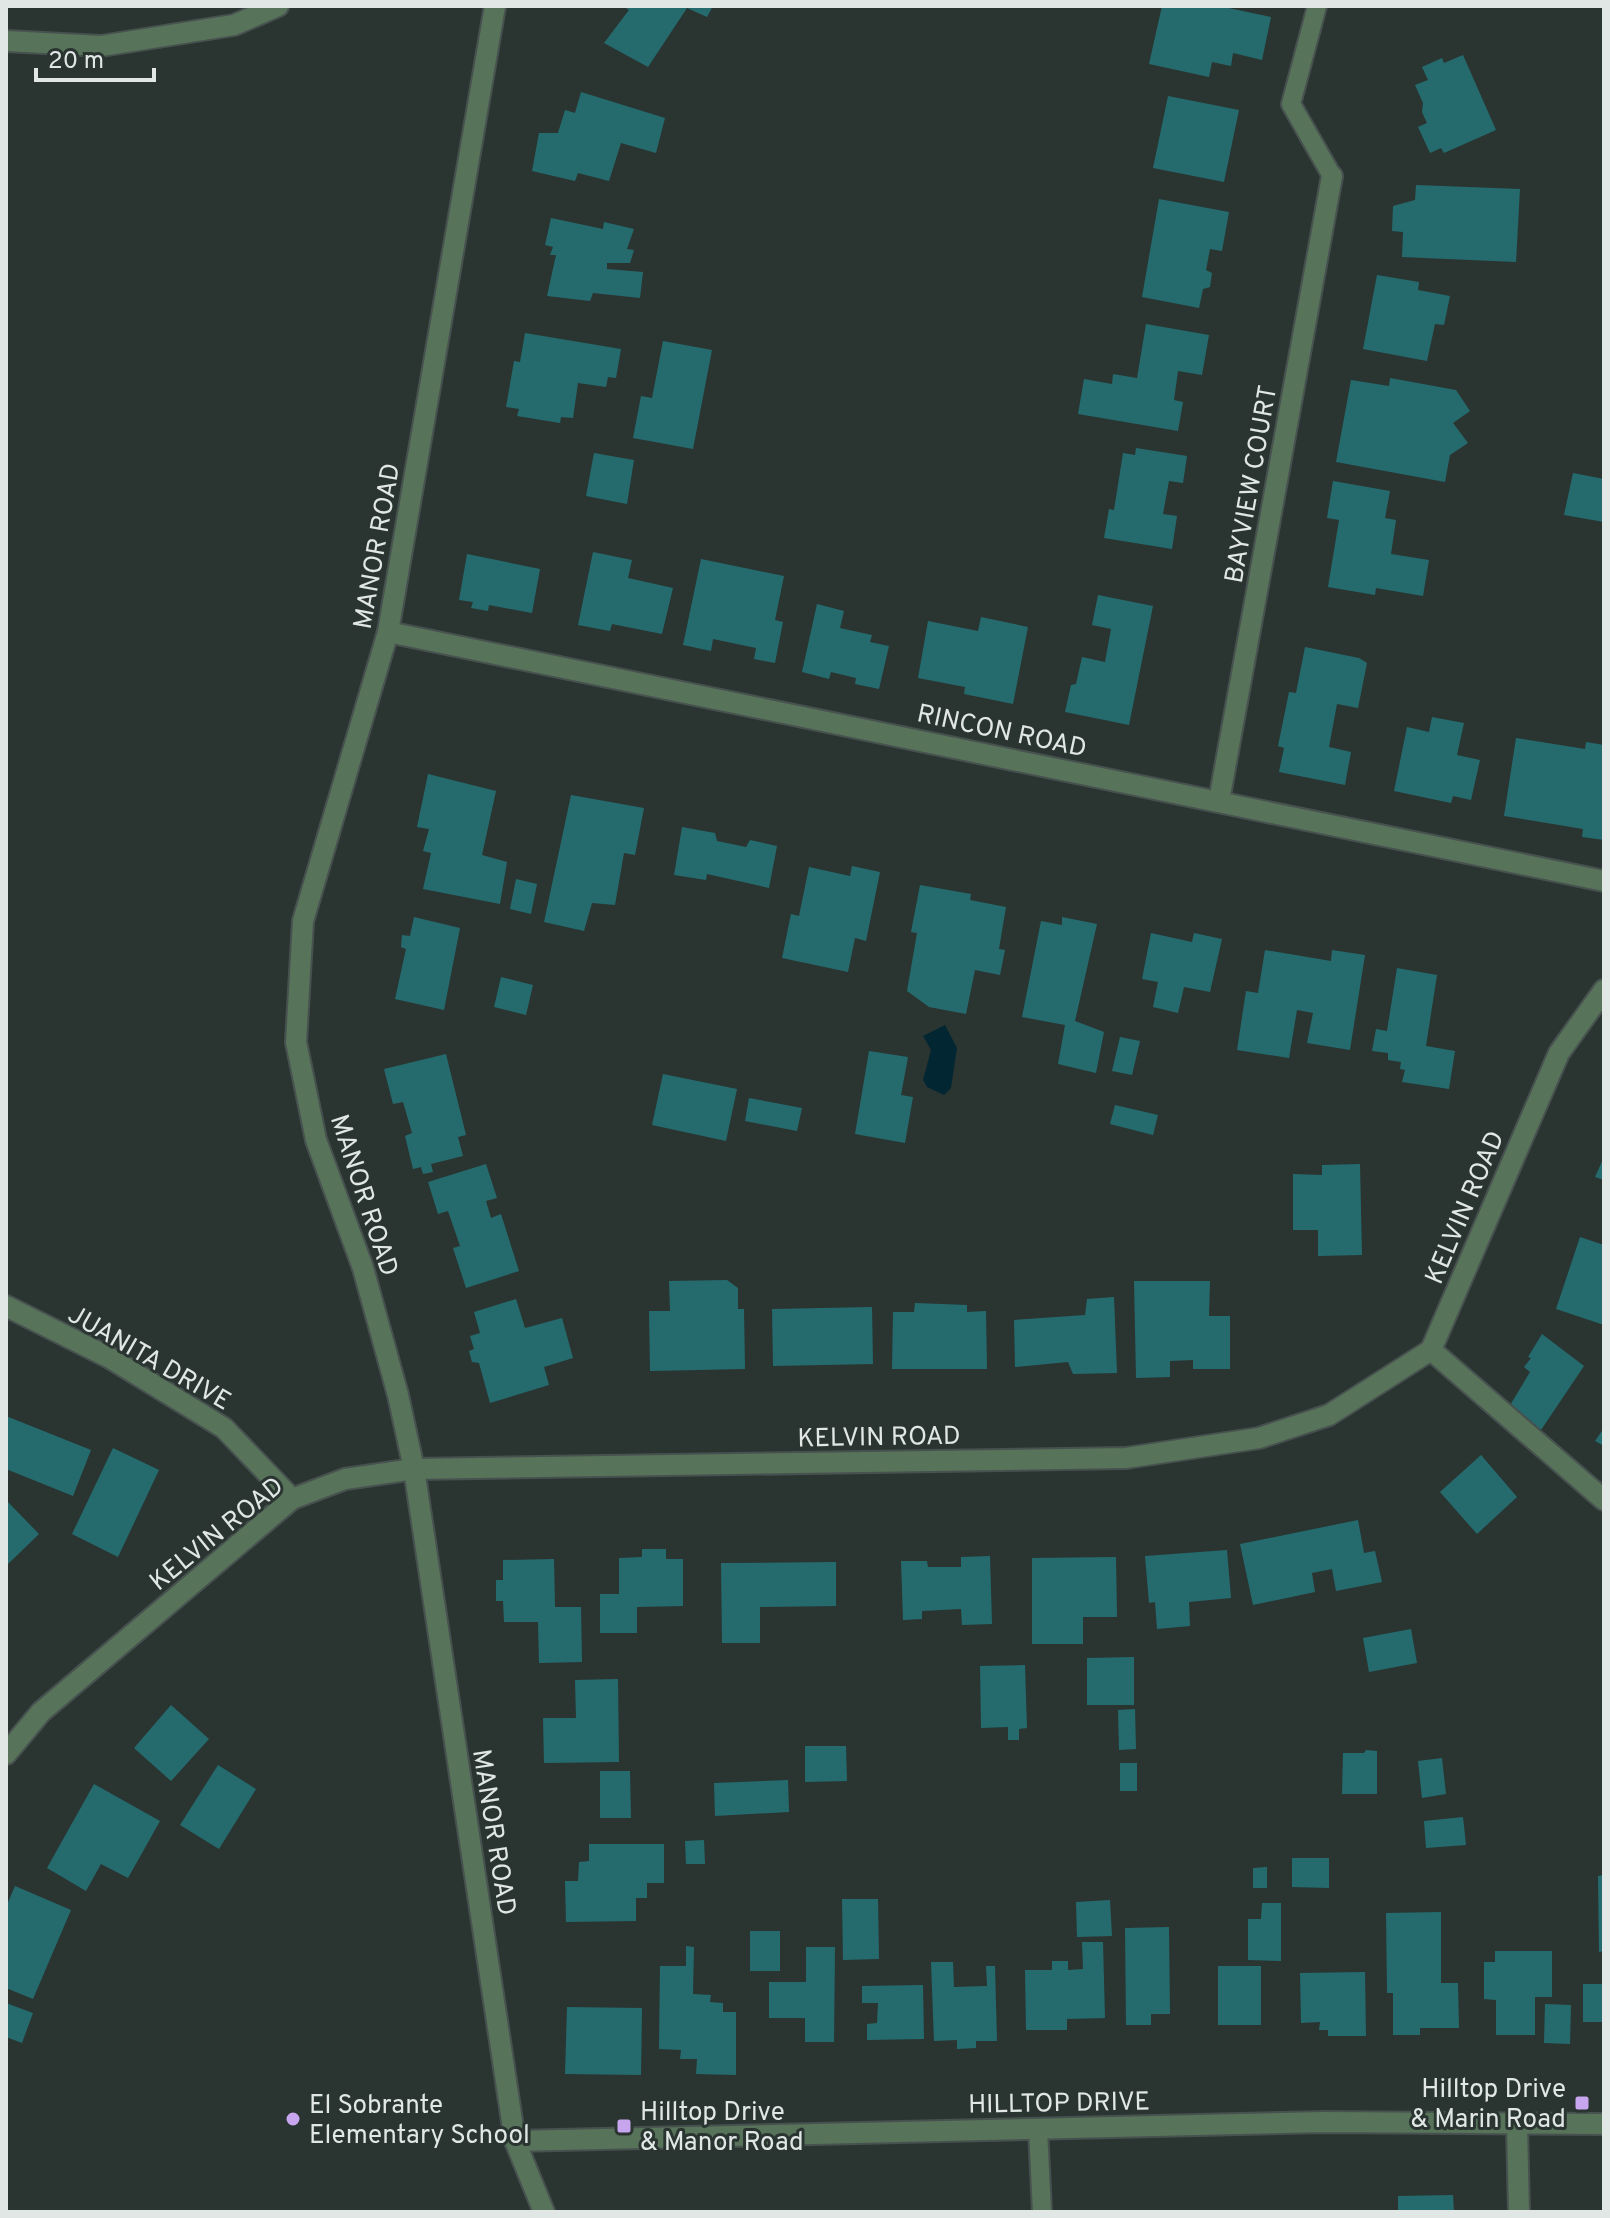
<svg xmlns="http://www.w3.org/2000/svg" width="1610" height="2218" font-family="Overpass,sans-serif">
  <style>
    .water { fill: #032633 }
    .building { fill: #256b6e }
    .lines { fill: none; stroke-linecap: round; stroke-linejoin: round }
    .service-casing { stroke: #47514f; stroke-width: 22 }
    .minor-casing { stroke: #47514f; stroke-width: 24 }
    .tertiary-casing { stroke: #47514f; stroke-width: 24 }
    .service { stroke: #577359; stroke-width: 18 }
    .minor { stroke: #577359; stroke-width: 20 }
    .tertiary { stroke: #577359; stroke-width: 20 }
    .poi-dot { fill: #c8a6ef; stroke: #2a3532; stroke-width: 3 }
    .labels { text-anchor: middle; stroke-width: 6; stroke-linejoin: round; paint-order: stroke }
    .street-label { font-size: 26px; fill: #e0e7e5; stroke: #2a3532 }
    .poi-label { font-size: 26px; fill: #e0e7e5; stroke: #2a3532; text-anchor: start }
  </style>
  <rect width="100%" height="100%" fill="#2a3532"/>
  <path class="water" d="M945,1025L957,1048L951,1088L944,1095L927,1087L923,1080L931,1050L923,1036Z"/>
  <g class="building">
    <path d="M623,6H713L707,17L687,8L648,67L604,43L629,10Z"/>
    <path d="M1162,6H1219L1271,17L1262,60L1233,53L1231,66L1212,62L1209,77L1149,64Z"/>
    <path d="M1463,55L1496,130L1444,153L1441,148L1430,153L1418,127L1427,123L1422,112L1423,103L1415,85L1428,80L1422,67L1442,58L1444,63Z"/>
    <path d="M581,92L665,118L656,153L621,143L609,181L578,173L575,181L532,171L539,133H558L565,110L575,113Z"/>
    <path d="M1168,96L1239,110L1224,182L1153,168Z"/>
    <path d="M1416,185L1520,189L1516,262L1402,257L1403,232L1392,231L1393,206L1415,200Z"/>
    <path d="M1159,199L1229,212L1222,251L1210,249L1206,270L1212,273L1210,287L1203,289L1199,308L1142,297Z"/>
    <path d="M551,218L603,229L604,222L634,229L627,249L634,250L630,263H607V269L643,272L640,298L593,293L590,301L547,296L556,255H550L553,247L545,245Z"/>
    <path d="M1377,275L1419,282L1418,290L1450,296L1444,325L1435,324L1427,361L1363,349Z"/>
    <path d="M1146,324L1209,335L1202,375L1178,371L1174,400L1183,402L1178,431L1078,414L1084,379L1112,384L1113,374L1137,378Z"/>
    <path d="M525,333L621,349L616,378L608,377L606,387L578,383L573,418L561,417L560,423L517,416L519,409L506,407L514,361L520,362Z"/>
    <path d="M663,341L712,350L693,449L633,438L641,396L652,398Z"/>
    <path d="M1390,378L1456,390L1470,411L1453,423L1468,443L1450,455L1445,482L1336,462L1351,380L1389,386Z"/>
    <path d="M1136,448L1187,456L1183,483L1169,481L1163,514L1177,516L1172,549L1104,538L1109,509L1114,510L1123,453L1135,455Z"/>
    <path d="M594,453L634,460L627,504L586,496Z"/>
    <path d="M1573,473L1604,479V522L1564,515Z"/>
    <path d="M1333,481L1390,491L1385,518L1396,520L1391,554L1429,560L1423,596L1376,588L1375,595L1328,587L1339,520L1327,518Z"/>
    <path d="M593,552L632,560L628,578L673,588L662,634L612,624L610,631L578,625Z"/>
    <path d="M467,554L540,569L532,613L489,605L488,611L471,608L473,602L459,600Z"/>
    <path d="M701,559L784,576L775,620L783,622L775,663L754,659L756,648L713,639L711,651L683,645Z"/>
    <path d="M1098,595L1153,606L1129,725L1065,712L1071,685L1076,684L1082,657L1105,662L1111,629L1092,625Z"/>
    <path d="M817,604L844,611L840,628L872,635L870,642L889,646L879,689L855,684L856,678L831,672L829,679L802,672Z"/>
    <path d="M981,617L1028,627L1013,704L964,694L965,687L918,678L928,621L978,631Z"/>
    <path d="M1305,647L1359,658L1367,663L1358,708L1337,704L1329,747L1351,752L1345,785L1279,772L1284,748L1278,746L1289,692L1296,693Z"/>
    <path d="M1432,717L1464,723L1457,755L1480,760L1471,800L1453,796L1451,803L1394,791L1407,727L1429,732Z"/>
    <path d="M1516,738L1585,749L1586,742L1604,745V840L1582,837L1583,829L1504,816Z"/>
    <path d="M428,774L496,791L482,855L507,862L500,904L423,889L431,853L423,851L429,829L417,827Z"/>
    <path d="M571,795L644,808L635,855L624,853L615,905L592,903L584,931L544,922Z"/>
    <path d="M682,827L715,833L717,841L746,847L750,840L777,846L769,888L707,874L706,880L674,875Z"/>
    <path d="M852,866L880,872L866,941L855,938L848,972L782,958L791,914L799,916L809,867L850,876Z"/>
    <path d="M516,879L537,884L531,914L510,909Z"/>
    <path d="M920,885L971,894L970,900L1006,907L999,949L1005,950L1000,975L975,970L966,1014L929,1007L907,991L917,933L911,932Z"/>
    <path d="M414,917L460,928L444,1010L395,999L406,949L401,947L402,935L410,936Z"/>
    <path d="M1062,917L1097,924L1075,1021L1104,1032L1096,1073L1058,1064L1065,1025L1022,1017L1041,921L1062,925Z"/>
    <path d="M1151,933L1192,942L1194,933L1222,939L1210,992L1184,987L1178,1013L1153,1007L1158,982L1142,979Z"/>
    <path d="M1265,950L1331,961L1332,950L1365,955L1350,1050L1307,1043L1313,1013L1297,1010L1289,1058L1237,1050L1246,991L1258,993Z"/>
    <path d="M1397,968L1437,975L1426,1046L1455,1051L1449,1089L1402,1082L1405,1070L1400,1069L1401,1062L1388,1060V1053L1372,1051L1376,1029L1387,1031Z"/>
    <path d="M501,977L533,985L526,1015L494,1007Z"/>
    <path d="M1120,1037L1140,1041L1132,1075L1112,1071Z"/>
    <path d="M869,1051L908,1057L901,1095L913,1097L905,1143L855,1134Z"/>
    <path d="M446,1054L466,1135L458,1137L463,1156L431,1164L433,1172L423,1174L421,1167L413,1169L405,1136L412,1133L403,1102L393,1104L384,1069Z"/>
    <path d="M663,1074L737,1089L726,1141L652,1125Z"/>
    <path d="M749,1098L802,1108L797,1131L745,1121Z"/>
    <path d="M1115,1105L1158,1115L1153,1135L1110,1124Z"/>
    <path d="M1604,1157V1180L1595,1177Z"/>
    <path d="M486,1164L497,1198L486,1201L491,1218L501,1214L519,1271L466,1288L453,1248L460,1246L448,1211L438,1214L428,1182Z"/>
    <path d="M1360,1164L1362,1255L1318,1256V1230H1293V1174L1322,1175V1165Z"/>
    <path d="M1580,1237L1604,1245V1325L1556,1309Z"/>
    <path d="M727,1280L738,1288V1309H744L745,1369L650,1371L649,1311H670L669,1281Z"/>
    <path d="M1134,1281H1210L1209,1316H1230V1369H1193V1360L1170,1361V1377L1136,1378Z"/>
    <path d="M1114,1297L1117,1373L1073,1374L1068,1362L1015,1367L1014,1320L1085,1315L1087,1299Z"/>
    <path d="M516,1299L525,1328L562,1318L573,1358L544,1367L549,1385L490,1403L479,1363L472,1362L469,1351L474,1349L470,1336L480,1333L474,1312Z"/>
    <path d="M915,1303L967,1305V1312L986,1311L987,1369H892L893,1312H914Z"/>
    <path d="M872,1307L873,1364L773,1366L772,1309Z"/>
    <path d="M1542,1334L1584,1366L1541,1430L1509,1407L1530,1372L1524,1367L1531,1358L1528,1357Z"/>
    <path d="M6,1416L91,1450L73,1496L6,1469Z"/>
    <path d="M1604,1428V1446L1595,1441Z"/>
    <path d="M113,1448L159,1470L118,1557L72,1534Z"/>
    <path d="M1481,1455L1517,1497L1477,1534L1440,1492Z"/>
    <path d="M6,1500L39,1534L6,1566Z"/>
    <path d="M1358,1520L1364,1553L1375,1551L1382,1582L1336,1591L1332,1569L1312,1573L1315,1592L1253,1605L1240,1544Z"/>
    <path d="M642,1549H666V1559H683V1606L637,1607V1633H600V1594H619V1558L642,1557Z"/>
    <path d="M1227,1550L1231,1598L1189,1602L1190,1626L1157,1629L1155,1602L1149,1603L1145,1556Z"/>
    <path d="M990,1556L992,1624L962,1625L961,1609L922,1611V1619L903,1620L901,1561H927L928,1567H961V1557Z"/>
    <path d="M1116,1557L1117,1617H1083V1644H1032V1558Z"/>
    <path d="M554,1559L555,1607H581L582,1662L539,1663L538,1622H504L503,1601H496V1580H503V1560Z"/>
    <path d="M836,1562V1606L760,1607V1643H722L721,1563Z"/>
    <path d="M1411,1629L1417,1663L1369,1672L1363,1638Z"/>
    <path d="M1134,1657V1705H1087V1658Z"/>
    <path d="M1025,1665L1027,1728L1019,1729V1740H1008V1727L981,1728L980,1666Z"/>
    <path d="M618,1679L619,1762L544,1763L543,1718H576L575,1680Z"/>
    <path d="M171,1705L209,1739L171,1781L134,1748Z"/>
    <path d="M1135,1709L1136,1749L1119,1750L1118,1710Z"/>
    <path d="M805,1746H846L847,1781L805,1782Z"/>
    <path d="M1366,1750L1377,1751V1794H1342L1343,1753H1364Z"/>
    <path d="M1442,1758L1446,1794L1422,1798L1418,1761Z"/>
    <rect x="1120" y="1763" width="17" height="28"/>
    <path d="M218,1765L256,1789L219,1849L180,1825Z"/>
    <path d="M600,1771H630L631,1818H600Z"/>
    <path d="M788,1780L789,1812L715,1816L714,1783Z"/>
    <path d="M94,1784L160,1821L128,1878L101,1864L86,1891L47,1868Z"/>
    <path d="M1463,1817L1466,1845L1426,1848L1424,1821Z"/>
    <path d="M704,1840L705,1864H686L685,1841Z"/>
    <path d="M589,1844H664V1883H647V1898H636V1921L566,1922L565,1881H578L579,1862L589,1861Z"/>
    <path d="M1292,1858H1329V1888L1292,1887Z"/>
    <path d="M1267,1867V1888H1253V1868Z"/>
    <path d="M1604,1875V1951L1599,1952L1598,1876Z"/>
    <path d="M15,1886L71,1910L33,1999L6,1988V1907Z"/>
    <path d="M842,1899H878L879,1959L843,1960Z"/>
    <path d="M1110,1900L1112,1936L1077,1937L1076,1902Z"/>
    <path d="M1262,1903H1281V1961L1248,1960V1919H1261Z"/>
    <path d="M1441,1912V1983H1458L1459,2028H1420V2035H1393V1993H1387L1386,1913Z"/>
    <path d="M1169,1927L1170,2014H1151V2025H1126L1125,1928Z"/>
    <rect x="750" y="1931" width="30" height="40"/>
    <path d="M1082,1942H1103L1105,2018L1067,2019V2030H1026L1025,1970H1052V1961H1068V1970L1083,1969Z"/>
    <path d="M686,1946L694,1947L693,1994L711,1995L710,2002L723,2003V2012H736V2075L696,2074L697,2059H680L681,2050L659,2049L660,1966H686Z"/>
    <path d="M806,1947H835L834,2042H805V2018H769V1982H806Z"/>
    <path d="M1495,1951H1552V1997H1535V2035H1496V2000L1484,1999V1962H1495Z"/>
    <path d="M931,1962H953L954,1987L987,1986L986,1966H995L997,2041H976V2048L957,2049V2040L934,2041Z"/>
    <rect x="1218" y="1966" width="43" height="59"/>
    <path d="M1365,1972L1366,2036H1328V2030H1319L1320,2022L1301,2023L1300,1973Z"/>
    <rect x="1583" y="1984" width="21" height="38"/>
    <path d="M923,1985L924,2039L867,2040V2024L877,2023L878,2003H862V1986Z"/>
    <path d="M6,2003L33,2013L22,2043L6,2037Z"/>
    <path d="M1545,2004L1571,2005L1570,2044L1544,2043Z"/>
    <path d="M567,2007L642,2008L641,2075L565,2074Z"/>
    <path d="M1453,2195L1454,2212H1398V2196Z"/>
  </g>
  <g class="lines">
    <g class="service-casing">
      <g id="service">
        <path d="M1317,6L1291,104L1332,176"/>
        <path d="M1038,2129L1042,2212"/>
      </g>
    </g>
    <g class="minor-casing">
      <g id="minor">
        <path d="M6,41L101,46L234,25L278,6"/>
        <path d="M388,632L1604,881"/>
        <path d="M1219,801L1332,176"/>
        <path d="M6,1306L110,1358L224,1428L292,1499"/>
        <path d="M1431,1350L1604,1500"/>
        <path d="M6,1754L41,1712L292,1499L345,1479L414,1469L1126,1458L1259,1438L1329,1415L1431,1350L1559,1053L1604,990"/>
        <path d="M1517,2125L1519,2212"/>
        <path d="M515,2141L544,2212"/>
      </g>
    </g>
    <g class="tertiary-casing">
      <path id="tertiary" d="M495,6L388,632L303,921L296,1042L316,1140L363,1268L398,1395L414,1469L515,2141L1324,2122L1604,2124"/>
    </g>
    <use href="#service" class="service"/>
    <use href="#minor" class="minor"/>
    <use href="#tertiary" class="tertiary"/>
  </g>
  <g class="poi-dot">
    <rect x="1574" y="2095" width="16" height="16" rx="4"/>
    <circle cx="293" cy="2119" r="8"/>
    <rect x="616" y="2118" width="16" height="16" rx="4"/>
  </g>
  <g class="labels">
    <g class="street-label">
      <text transform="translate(1250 484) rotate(-80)" y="9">BAYVIEW COURT</text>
      <text transform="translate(376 546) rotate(-80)" y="9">MANOR ROAD</text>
      <text transform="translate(1002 730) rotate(12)" y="9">RINCON ROAD</text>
      <text transform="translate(365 1195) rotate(72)" y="9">MANOR ROAD</text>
      <text transform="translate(1464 1207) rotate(-67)" y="9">KELVIN ROAD</text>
      <text transform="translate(150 1357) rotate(30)" y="9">JUANITA DRIVE</text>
      <text transform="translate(879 1436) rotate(-1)" y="9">KELVIN ROAD</text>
      <text transform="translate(216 1533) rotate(-39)" y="9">KELVIN ROAD</text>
      <text transform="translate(495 1832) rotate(81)" y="9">MANOR ROAD</text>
      <text transform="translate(1059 2102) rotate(-1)" y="9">HILLTOP DRIVE</text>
    </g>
    <g class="poi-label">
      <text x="1566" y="2097" text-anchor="end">Hilltop Drive<tspan x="1566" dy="30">&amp; Marin Road</tspan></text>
      <text x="309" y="2113">El Sobrante<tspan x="309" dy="30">Elementary School</tspan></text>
      <text x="640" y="2120">Hilltop Drive<tspan x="640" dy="30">&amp; Manor Road</tspan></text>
    </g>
  </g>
  <rect width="1610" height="2218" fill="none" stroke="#e0e7e5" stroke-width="16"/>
  <path d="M36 68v12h118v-12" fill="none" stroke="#e0e7e5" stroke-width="4"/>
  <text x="48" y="68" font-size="24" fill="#e0e7e5" stroke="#2a3532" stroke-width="6" paint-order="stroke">20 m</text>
</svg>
